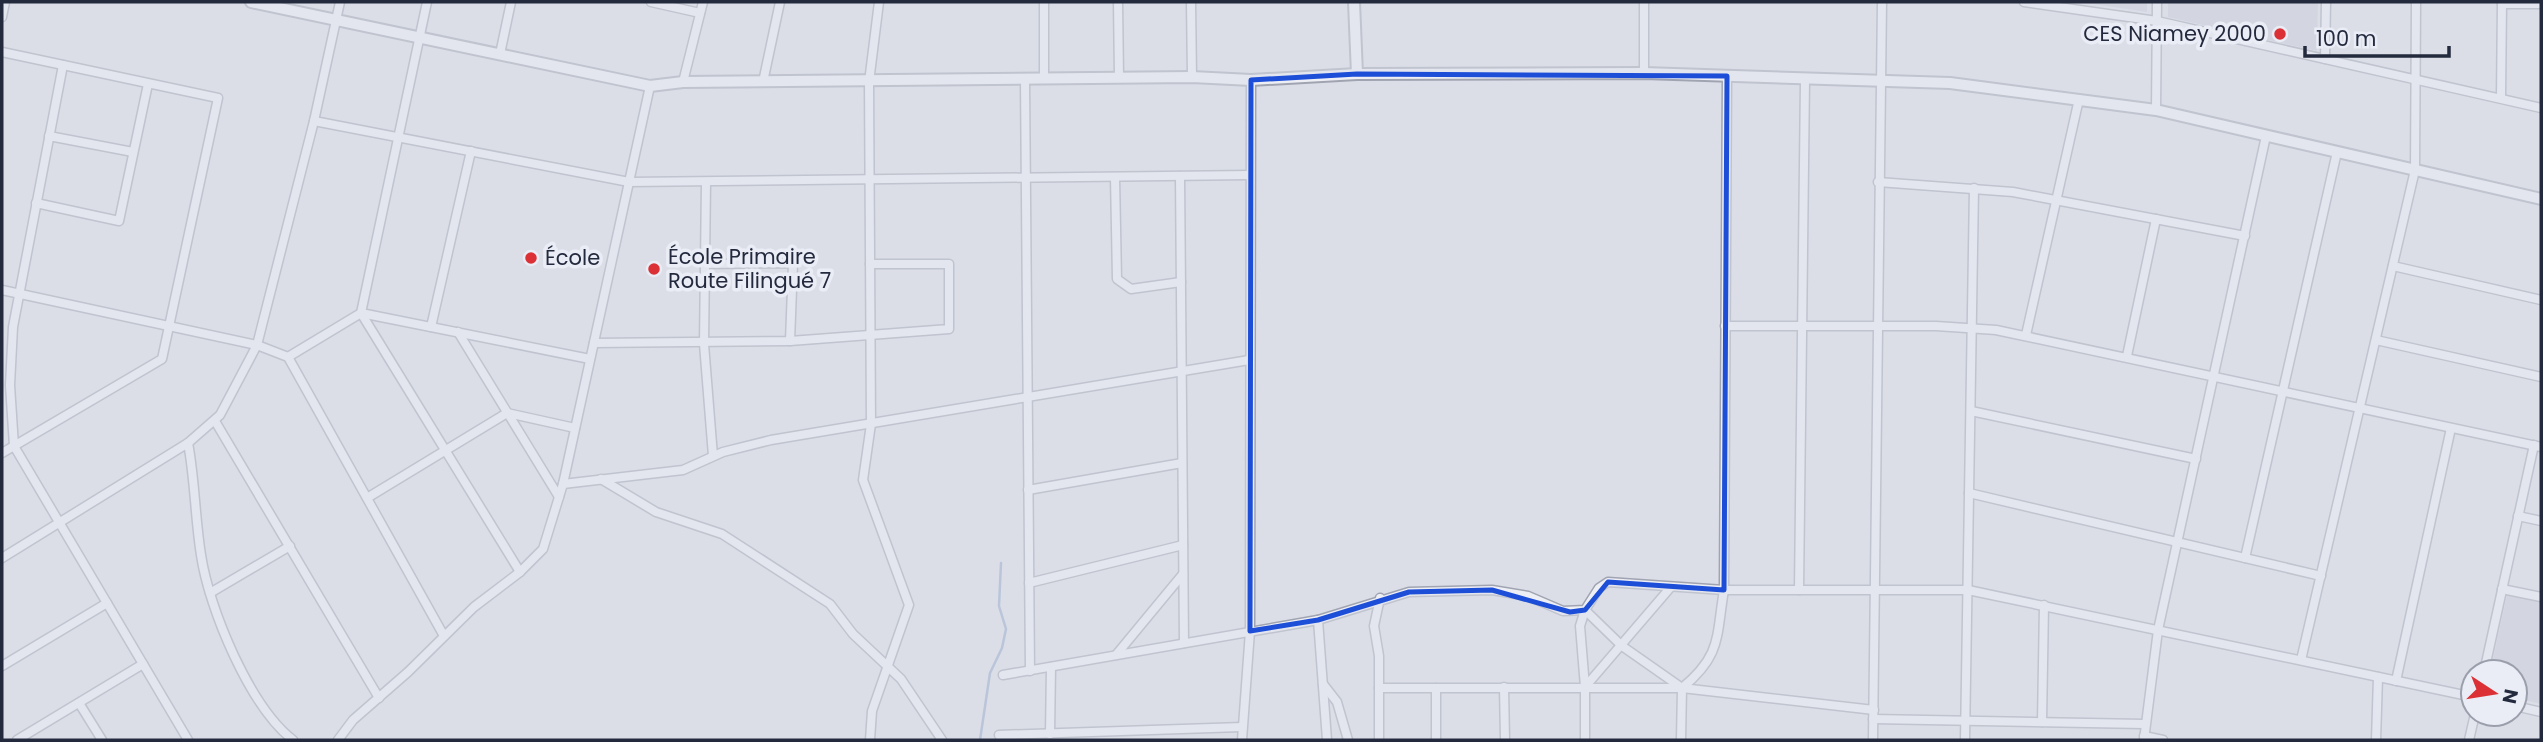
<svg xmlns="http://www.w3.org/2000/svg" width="2543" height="742" font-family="Poppins,sans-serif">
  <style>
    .built { fill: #c9cdd9 }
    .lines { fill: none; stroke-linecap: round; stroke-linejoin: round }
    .stream { stroke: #92a7cb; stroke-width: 2.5 }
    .minor-casing { stroke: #a0a4b1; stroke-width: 11 }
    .tertiary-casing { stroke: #a0a4b1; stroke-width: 14 }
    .minor { stroke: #eeeff5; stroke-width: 8 }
    .tertiary { stroke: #eeeff5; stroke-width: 10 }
    .marked { fill: none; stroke: #1d4ed8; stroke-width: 5; stroke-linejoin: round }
    .poi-dot { fill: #db3136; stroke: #eaedf5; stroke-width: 2.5 }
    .labels { text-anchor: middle; stroke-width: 7; stroke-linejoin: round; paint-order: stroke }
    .poi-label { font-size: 21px; fill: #242a3e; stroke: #eaedf5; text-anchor: start }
  </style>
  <rect width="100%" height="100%" fill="#dbdee7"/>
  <g class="built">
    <path d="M2080,2H2147V12Z"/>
    <path d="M2168,2H2318L2317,51L2168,17Z"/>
    <path d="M2507,595L2541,602V704L2515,698V672H2490Z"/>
  </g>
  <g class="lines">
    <path class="stream" d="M980,740L990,673L1002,648L1006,629L999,606L1001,563"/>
    <g class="minor-casing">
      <g id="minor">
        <path d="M427,2L361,313L520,572"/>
        <path d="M651,2L700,13"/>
        <path d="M1044,2V78"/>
        <path d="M1118,2L1119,78"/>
        <path d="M1191,2L1192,77"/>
        <path d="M1644,2V73"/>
        <path d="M2024,2L2157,21L2541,108"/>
        <path d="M2502,4H2541"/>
        <path d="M2,17L5,2"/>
        <path d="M2,52L218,98L162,359L2,453"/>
        <path d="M500,54L511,2"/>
        <path d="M2325,59L2326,2"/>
        <path d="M63,65L13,327L10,385L14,446L188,740"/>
        <path d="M1025,80L1030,671"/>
        <path d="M683,82L703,2"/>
        <path d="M763,82L780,2"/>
        <path d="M2501,98L2502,2"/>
        <path d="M2156,110L2157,2"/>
        <path d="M314,121L629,182L1250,175"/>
        <path d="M49,136L133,152"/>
        <path d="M1180,176L1184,643"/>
        <path d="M1115,177L1117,279L1131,289L1181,282"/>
        <path d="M706,182L704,344L713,456"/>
        <path d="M1878,182L2013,192L2245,236"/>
        <path d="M36,203L119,221L148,84"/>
        <path d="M705,264L793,263L790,341"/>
        <path d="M2393,266L2541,300"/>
        <path d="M2,290L257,345L288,357L444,636"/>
        <path d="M1725,326H1936L1996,330L2541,447"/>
        <path d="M431,327L471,151"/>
        <path d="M458,332L559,497"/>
        <path d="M2026,335L2079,99"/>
        <path d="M2376,340L2541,377"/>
        <path d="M594,343L790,341L949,329V264H870"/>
        <path d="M2127,356L2156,219"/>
        <path d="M288,357L361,313L590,359"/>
        <path d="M1971,411L2196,459"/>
        <path d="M215,421L379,698"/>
        <path d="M188,443C195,480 195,518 201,555C209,609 250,707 293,740"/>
        <path d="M601,479L656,512L722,534L830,604L853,634L901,679L942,740"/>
        <path d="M563,484L683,470L723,452L771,440L1249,360"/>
        <path d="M1028,490L1182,463"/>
        <path d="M1969,493L2321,576"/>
        <path d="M367,498L507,413L575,428"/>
        <path d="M2518,516L2541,521"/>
        <path d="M2,558L188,443L220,415L257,345L314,121L340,2"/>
        <path d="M2245,558L2337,152"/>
        <path d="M1029,583L1183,545"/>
        <path d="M2502,589L2541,597"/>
        <path d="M1799,590L1805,80"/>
        <path d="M210,593L290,546"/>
        <path d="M1318,620L1327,740"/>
        <path d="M1116,655L1183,574"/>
        <path d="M2301,660L2415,170L2416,2"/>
        <path d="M2,666L107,603"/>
        <path d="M2484,672L2534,445"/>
        <path d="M1003,675L1318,620L1409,592L1492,590L1528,596L1563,611L1585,610L1599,588L1608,582L1724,590H1968L2473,697"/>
        <path d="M2396,681L2451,428"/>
        <path d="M1323,684L1337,702L1348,740"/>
        <path d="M1504,687L1505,740"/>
        <path d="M1585,687L1670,588"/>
        <path d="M1379,688H1682L1874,710"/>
        <path d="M1436,688V740"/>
        <path d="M79,703L102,740"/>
        <path d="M2515,706L2541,712"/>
        <path d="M1873,719L2144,724"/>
        <path d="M2042,722L2044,605"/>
        <path d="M1050,734L1051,667"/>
        <path d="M999,735L1242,727"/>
        <path d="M2144,736L2163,740"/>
        <path d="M17,740L143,664"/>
        <path d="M338,740L353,720L408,672L474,607L520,572L543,549L563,484L650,86"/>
        <path d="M870,740L872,711L909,605L863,480L871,424L869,82L879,2"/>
        <path d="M1242,740L1250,631L1251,80"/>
        <path d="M1379,740V656L1374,626L1380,598"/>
        <path d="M1585,740V687L1580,626L1585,610L1622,646L1682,688"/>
        <path d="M1681,740L1682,688C1722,655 1716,637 1724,590L1727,76"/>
        <path d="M1873,740L1882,2"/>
        <path d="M1965,740L1974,188"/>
        <path d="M2144,740L2158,630L2266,136"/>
        <path d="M2376,740L2378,677"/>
        <path d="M2469,740L2475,714"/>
      </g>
    </g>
    <g class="tertiary-casing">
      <g id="tertiary">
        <path d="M251,2L650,86L683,82L1192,77L1251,80L1357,74L1644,73L1950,83L2156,110L2541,199"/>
        <path d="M1354,2L1357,74"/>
      </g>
    </g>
    <use href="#minor" class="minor"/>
    <use href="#tertiary" class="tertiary"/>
  </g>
  <path d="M0 0H2543V742H0ZM1357,74L1727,76L1724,590L1608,582L1585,610L1570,612L1492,590L1409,592L1318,620L1250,631L1251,80Z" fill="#dbdee7" fill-opacity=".55" fill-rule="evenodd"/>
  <path class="marked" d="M1357,74L1727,76L1724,590L1608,582L1585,610L1570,612L1492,590L1409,592L1318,620L1250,631L1251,80Z"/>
  <g class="poi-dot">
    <circle cx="2280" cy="34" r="7"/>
    <circle cx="531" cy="258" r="7"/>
    <circle cx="654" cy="269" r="7"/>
  </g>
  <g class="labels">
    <g class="poi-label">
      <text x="2266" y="41" text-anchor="end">CES Niamey 2000</text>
      <text x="668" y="264">École Primaire<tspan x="668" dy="24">Route Filingué 7</tspan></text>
      <text x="545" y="265">École</text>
    </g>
  </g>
  <rect width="2543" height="742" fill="none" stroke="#242a3e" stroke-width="7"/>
  <g transform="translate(2494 693) rotate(102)"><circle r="33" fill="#eaedf5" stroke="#9b9fac" stroke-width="2"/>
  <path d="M0-5L12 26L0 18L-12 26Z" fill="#db3136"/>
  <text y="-10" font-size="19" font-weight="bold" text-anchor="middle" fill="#242a3e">N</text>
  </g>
  <path d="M2305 46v10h144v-10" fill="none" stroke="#242a3e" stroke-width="3.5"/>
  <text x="2316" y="46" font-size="21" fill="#242a3e" stroke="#eaedf5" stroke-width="5" paint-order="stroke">100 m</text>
</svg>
